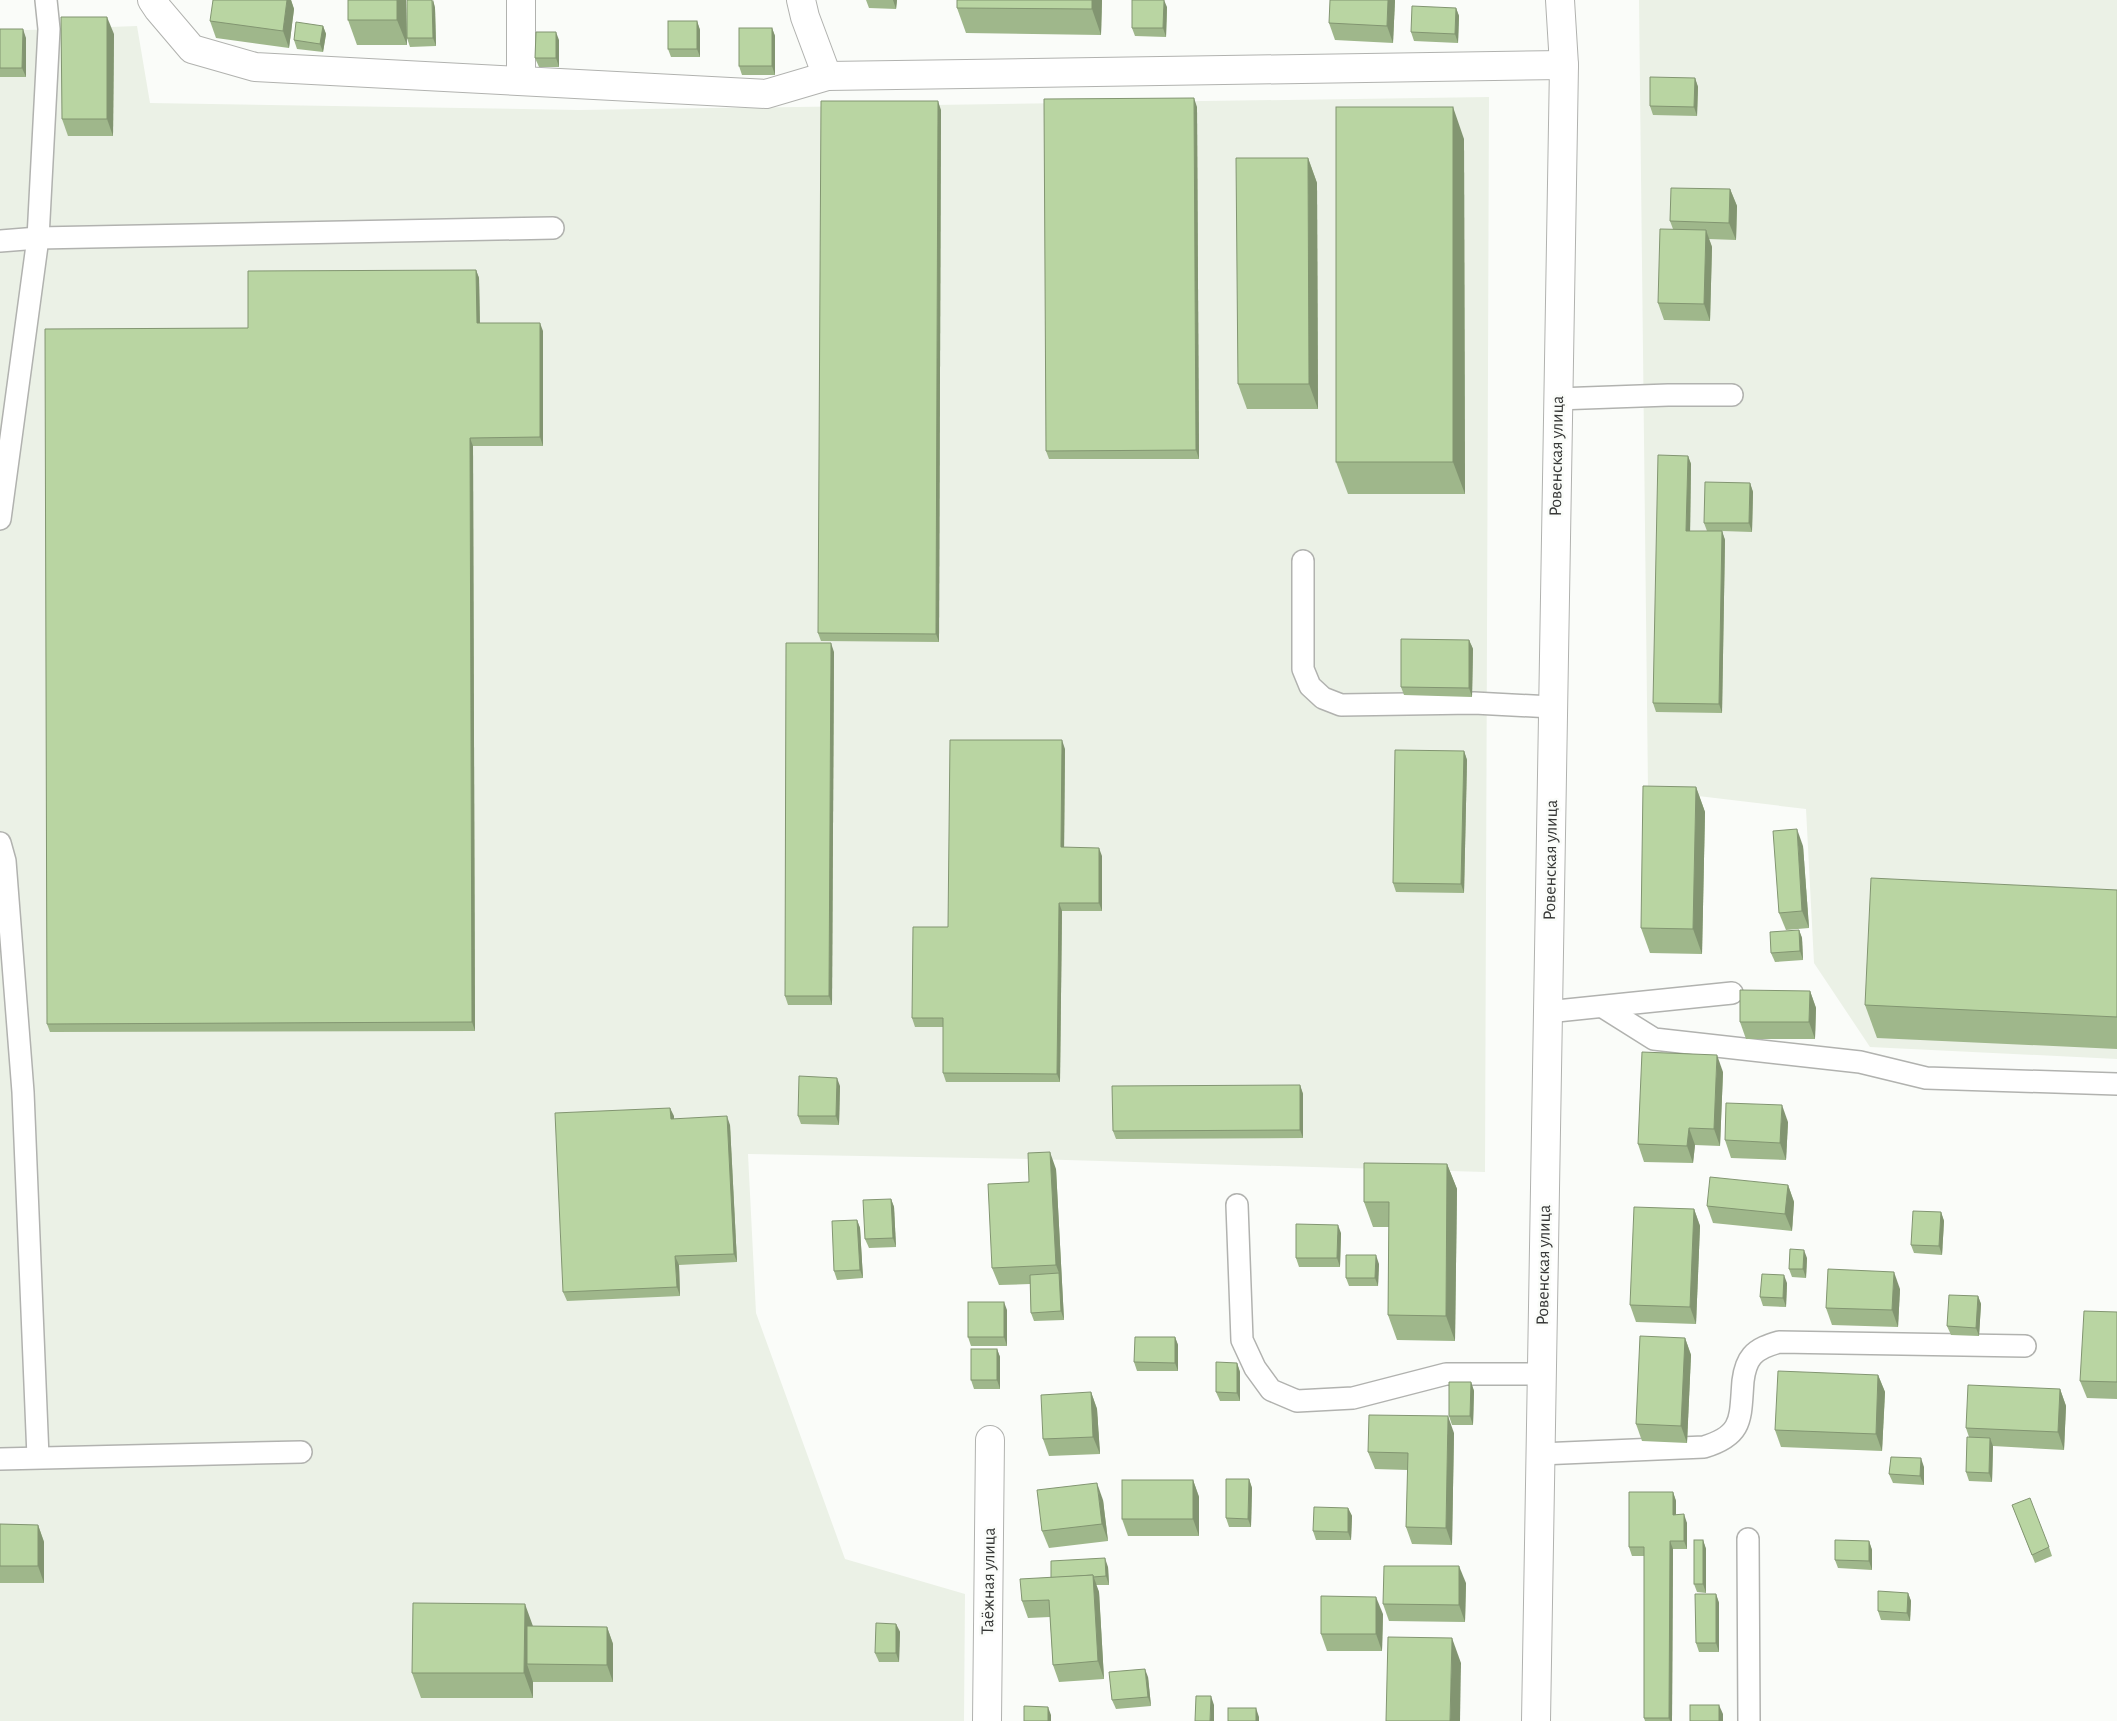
<svg xmlns="http://www.w3.org/2000/svg" width="2117" height="1721" font-family="'Alegreya Sans',sans-serif">
  <style>
    .built { fill: #ebf1e6 }
    .lines { fill: none; stroke-linecap: round; stroke-linejoin: round }
    .service-casing { stroke: #b1b2af; stroke-width: 24 }
    .minor-casing { stroke: #b1b2af; stroke-width: 30 }
    .secondary-casing { stroke: #b1b2af; stroke-width: 30 }
    .service { stroke: #fff; stroke-width: 21 }
    .minor { stroke: #fff; stroke-width: 28 }
    .secondary { stroke: #fff; stroke-width: 28 }
    .wall { fill: #9fb78b }
    .shaded-wall { fill: #829571 }
    .building { fill: #b9d5a2; stroke: #829571 }
    .labels { text-anchor: middle; stroke-width: 5; stroke-linejoin: round; paint-order: stroke }
    .street-label { font-size: 18px; fill: #363736; stroke: #fafcf9 }
  </style>
  <rect width="100%" height="100%" fill="#fafcf9"/>
  <g class="built">
    <path d="M1639,0H2117V1059L1870,1047L1814,963L1806,809L1648,790Z"/>
    <path d="M137,26L150,103L579,110L1489,97L1485,1172L1032,1159L748,1154L756,1313L845,1559L965,1594L964,1721H0V31Z"/>
  </g>
  <g class="lines">
    <g class="service-casing">
      <g id="service">
        <path d="M0,241L38,238L553,228"/>
        <path d="M1557,399L1668,395H1732"/>
        <path d="M0,519L38,238L49,29L46,0"/>
        <path d="M1303,561V669L1310,686L1323,698L1341,705L1474,703L1552,707"/>
        <path d="M0,843L5,861L23,1092L38,1457"/>
        <path d="M1603,1007L1654,1039L1860,1062L1926,1078L2117,1084"/>
        <path d="M1547,1012L1732,993"/>
        <path d="M1237,1205L1242,1340L1255,1368L1271,1390L1297,1401L1353,1398L1446,1374H1541"/>
        <path d="M1540,1454L1704,1447C1744,1435 1740,1418 1743,1381C1744,1373 1746,1363 1752,1356C1759,1348 1769,1345 1779,1342L2025,1346"/>
        <path d="M0,1459L301,1452"/>
        <path d="M1748,1539L1749,1721"/>
      </g>
    </g>
    <g class="minor-casing">
      <g id="minor">
        <path d="M152,0L158,9L192,49L255,67L766,94L827,76L1564,65"/>
        <path d="M521,0V80"/>
        <path d="M801,0L805,17L827,76"/>
        <path d="M987,1721L990,1440"/>
      </g>
    </g>
    <g class="secondary-casing">
      <path id="secondary" d="M1536,1721L1564,65L1560,0"/>
    </g>
    <use href="#service" class="service"/>
    <use href="#minor" class="minor"/>
    <use href="#secondary" class="secondary"/>
  </g>
  <g class="wall">
    <path d="M287,0H291L294,9L289,48L216,38L210,21Z"/>
    <path d="M406,0L407,45H357L348,20Z"/>
    <path d="M433,0L435,8L436,46L410,47L407,38Z"/>
    <path d="M866,0H897L896,9L869,8Z"/>
    <path d="M957,0H1102L1101,35L966,33L957,8Z"/>
    <path d="M1395,0L1393,43L1335,40L1329,23Z"/>
    <path d="M1167,7L1166,37L1135,36L1132,28Z"/>
    <path d="M1456,8L1459,16L1458,43L1414,41L1411,32Z"/>
    <path d="M697,21L700,30V57H671L668,49Z"/>
    <path d="M323,26L326,34L323,52L297,49L294,40Z"/>
    <path d="M772,28L775,36V75H742L739,66Z"/>
    <path d="M0,29L26,38V77H0Z"/>
    <path d="M114,34L113,136H68L62,119Z"/>
    <path d="M559,40V67H539L535,58Z"/>
    <path d="M1695,78L1698,87L1697,116L1653,115L1650,106Z"/>
    <path d="M1197,107L1199,459H1049L1046,451Z"/>
    <path d="M941,110L939,642L821,641L818,633Z"/>
    <path d="M1464,139L1465,494H1348L1336,462Z"/>
    <path d="M1308,158L1317,183L1318,409H1247L1238,384Z"/>
    <path d="M1730,189L1737,206L1736,240L1709,239L1712,247L1710,321L1664,320L1658,303L1673,229L1670,221Z"/>
    <path d="M476,270L479,278L480,323L543,331V446H473L475,1031L50,1032L47,1024L248,328Z"/>
    <path d="M1688,456L1691,464L1690,531H1707L1704,523L1750,483L1753,492L1752,532L1722,531L1725,540L1722,713L1656,712L1653,703Z"/>
    <path d="M1469,640L1473,649L1472,697L1404,695L1401,687Z"/>
    <path d="M834,652L832,1005H788L785,996Z"/>
    <path d="M1065,749L1064,847L1102,856V911H1062L1060,1082H946L943,1073V1027H915L912,1018L948,927Z"/>
    <path d="M1464,751L1467,760L1464,893L1396,892L1393,883Z"/>
    <path d="M1696,787L1705,812L1702,954L1650,953L1641,928Z"/>
    <path d="M1803,846L1809,928L1786,930L1779,913Z"/>
    <path d="M2117,890V1049L1877,1038L1865,1005Z"/>
    <path d="M1799,930L1802,938L1803,960L1775,962L1771,953Z"/>
    <path d="M1810,991L1816,1008L1815,1039H1746L1740,1022Z"/>
    <path d="M1723,1072L1720,1146L1695,1145L1693,1163L1644,1162L1638,1144Z"/>
    <path d="M1300,1085L1303,1094V1138L1116,1139L1113,1131Z"/>
    <path d="M840,1086L839,1125L801,1124L798,1116Z"/>
    <path d="M670,1108L674,1119L730,1125L737,1262L679,1265L680,1296L567,1301L563,1292Z"/>
    <path d="M1788,1122L1786,1160L1731,1158L1725,1140Z"/>
    <path d="M1447,1164L1457,1189L1455,1341L1397,1340L1388,1315L1389,1227H1373L1364,1202Z"/>
    <path d="M1056,1169L1064,1320L1034,1321L1031,1313L1030,1284L999,1285L992,1268L1029,1182Z"/>
    <path d="M1788,1185L1794,1202L1792,1231L1713,1223L1707,1206Z"/>
    <path d="M891,1199L894,1207L896,1247L869,1248L865,1239Z"/>
    <path d="M1694,1209L1700,1226L1696,1324L1636,1322L1630,1305Z"/>
    <path d="M1941,1212L1944,1221L1942,1255L1914,1253L1911,1245Z"/>
    <path d="M857,1220L860,1228L863,1278L837,1280L834,1271Z"/>
    <path d="M1341,1233L1340,1267H1299L1296,1258Z"/>
    <path d="M1807,1258L1806,1278L1792,1277L1789,1269Z"/>
    <path d="M1379,1264L1378,1286H1349L1346,1278Z"/>
    <path d="M1787,1283L1786,1307L1763,1306L1760,1297Z"/>
    <path d="M1900,1289L1898,1327L1832,1325L1826,1308Z"/>
    <path d="M1978,1296L1981,1304L1979,1336L1951,1335L1947,1326Z"/>
    <path d="M1007,1310V1346H971L968,1337Z"/>
    <path d="M2117,1312V1399L2087,1398L2080,1381Z"/>
    <path d="M1175,1337L1178,1345V1371H1137L1134,1362Z"/>
    <path d="M1685,1338L1691,1355L1687,1443L1642,1441L1636,1424Z"/>
    <path d="M997,1349L1000,1357V1389H974L971,1380Z"/>
    <path d="M1237,1363L1240,1372V1401H1220L1216,1392Z"/>
    <path d="M1878,1375L1885,1392L1882,1451L1781,1447L1775,1430Z"/>
    <path d="M1471,1382L1474,1391L1473,1425H1452L1449,1416Z"/>
    <path d="M2060,1389L2066,1406L2064,1450L1993,1446L1992,1482L1969,1481L1966,1472L1969,1437L1966,1428Z"/>
    <path d="M1091,1392L1097,1409L1100,1454L1049,1456L1043,1439Z"/>
    <path d="M1454,1433L1452,1545L1412,1544L1406,1527L1408,1470L1375,1469L1368,1452Z"/>
    <path d="M1924,1467V1485L1893,1483L1889,1474Z"/>
    <path d="M1249,1479L1252,1488L1251,1527H1229L1226,1518Z"/>
    <path d="M1193,1480L1199,1497V1536H1128L1122,1519Z"/>
    <path d="M1673,1492L1676,1501V1515L1687,1523V1549H1673L1672,1721H1645L1644,1718V1556H1632L1629,1547Z"/>
    <path d="M1103,1500L1108,1541L1049,1548L1042,1531Z"/>
    <path d="M2012,1505L2049,1547L2052,1556L2035,1563Z"/>
    <path d="M1348,1508L1352,1516L1351,1540H1316L1313,1531Z"/>
    <path d="M0,1524L38,1525L44,1542V1583H0Z"/>
    <path d="M1703,1540L1706,1549V1593L1697,1592L1694,1584Z"/>
    <path d="M1869,1541L1872,1550V1570L1838,1568L1835,1560Z"/>
    <path d="M1108,1567L1109,1585H1096L1099,1592L1104,1679L1059,1682L1053,1665L1050,1617L1028,1618L1022,1601L1051,1578Z"/>
    <path d="M1466,1583L1465,1622L1389,1621L1383,1604Z"/>
    <path d="M1908,1593L1911,1601L1910,1621L1881,1620L1878,1611Z"/>
    <path d="M1716,1594L1719,1603V1652H1699L1696,1643Z"/>
    <path d="M1383,1614L1382,1651H1327L1321,1634Z"/>
    <path d="M896,1624L900,1632L899,1662H879L875,1653Z"/>
    <path d="M533,1626L607,1627L613,1644V1682H533V1698H421L412,1673Z"/>
    <path d="M1148,1677L1151,1706L1116,1709L1112,1700Z"/>
  </g>
  <g class="shaded-wall">
    <path d="M287,0H291L294,9L289,48L283,31Z"/>
    <path d="M397,0H406L407,45L397,20Z"/>
    <path d="M433,0L435,8L436,46L433,38Z"/>
    <path d="M893,0H897L896,9Z"/>
    <path d="M1092,0H1102L1101,35L1092,9Z"/>
    <path d="M1164,0L1167,7L1166,37L1163,28Z"/>
    <path d="M1388,0H1395L1393,43L1387,26Z"/>
    <path d="M1456,8L1459,16L1458,43L1455,34Z"/>
    <path d="M107,17L114,34L113,136L107,119Z"/>
    <path d="M697,21L700,30V57L697,49Z"/>
    <path d="M323,26L326,34L323,52L320,44Z"/>
    <path d="M772,28L775,36V75L772,66Z"/>
    <path d="M23,29L26,38V77L22,68Z"/>
    <path d="M556,32L559,40V67L556,58Z"/>
    <path d="M1695,78L1698,87L1697,116L1694,107Z"/>
    <path d="M1194,98L1197,107L1199,459L1196,450Z"/>
    <path d="M938,101L941,110L939,642L936,634Z"/>
    <path d="M1453,107L1464,139L1465,494L1453,462Z"/>
    <path d="M1308,158L1317,183L1318,409L1309,384Z"/>
    <path d="M1730,189L1737,206L1736,240L1729,223Z"/>
    <path d="M1706,230L1712,247L1710,321L1704,304Z"/>
    <path d="M476,270L479,278L480,332L477,323Z"/>
    <path d="M540,323L543,331V446L540,437Z"/>
    <path d="M470,438L473,446L475,1031L472,1022Z"/>
    <path d="M1688,456L1691,464L1690,539L1686,531Z"/>
    <path d="M1750,483L1753,492L1752,532L1749,523Z"/>
    <path d="M1722,531L1725,540L1722,713L1719,704Z"/>
    <path d="M1469,640L1473,649L1472,697L1469,688Z"/>
    <path d="M831,643L834,652L832,1005L829,996Z"/>
    <path d="M1062,740L1065,749L1064,856L1061,847Z"/>
    <path d="M1464,751L1467,760L1464,893L1461,884Z"/>
    <path d="M1696,787L1705,812L1702,954L1693,929Z"/>
    <path d="M1797,829L1803,846L1809,928L1802,911Z"/>
    <path d="M1099,848L1102,856V911L1099,903Z"/>
    <path d="M1059,903L1062,911L1060,1082L1057,1074Z"/>
    <path d="M1799,930L1802,938L1803,960L1800,951Z"/>
    <path d="M1810,991L1816,1008L1815,1039L1809,1022Z"/>
    <path d="M1717,1055L1723,1072L1720,1146L1714,1129Z"/>
    <path d="M837,1078L840,1086L839,1125L836,1116Z"/>
    <path d="M1300,1085L1303,1094V1138L1300,1130Z"/>
    <path d="M1782,1105L1788,1122L1786,1160L1780,1143Z"/>
    <path d="M670,1108L674,1116V1127L671,1119Z"/>
    <path d="M727,1116L730,1125L737,1262L734,1254Z"/>
    <path d="M1689,1128L1695,1145L1693,1163L1687,1146Z"/>
    <path d="M1050,1152L1056,1169L1064,1320L1061,1311L1059,1273L1056,1265Z"/>
    <path d="M1447,1164L1457,1189L1455,1341L1446,1316Z"/>
    <path d="M1788,1185L1794,1202L1792,1231L1785,1214Z"/>
    <path d="M891,1199L894,1207L896,1247L893,1238Z"/>
    <path d="M1694,1209L1700,1226L1696,1324L1690,1307Z"/>
    <path d="M1941,1212L1944,1221L1942,1255L1939,1246Z"/>
    <path d="M857,1220L860,1228L863,1278L860,1270Z"/>
    <path d="M1338,1225L1341,1233L1340,1267L1337,1258Z"/>
    <path d="M1804,1250L1807,1258L1806,1278L1803,1269Z"/>
    <path d="M1376,1255L1379,1264L1378,1286L1375,1278Z"/>
    <path d="M675,1256L679,1265L680,1296L677,1287Z"/>
    <path d="M1894,1272L1900,1289L1898,1327L1892,1310Z"/>
    <path d="M1784,1275L1787,1283L1786,1307L1783,1298Z"/>
    <path d="M1978,1296L1981,1304L1979,1336L1976,1328Z"/>
    <path d="M1004,1302L1007,1310V1346L1004,1337Z"/>
    <path d="M1175,1337L1178,1345V1371L1175,1363Z"/>
    <path d="M1685,1338L1691,1355L1687,1443L1681,1426Z"/>
    <path d="M997,1349L1000,1357V1389L997,1380Z"/>
    <path d="M1237,1363L1240,1372V1401L1237,1393Z"/>
    <path d="M1878,1375L1885,1392L1882,1451L1876,1434Z"/>
    <path d="M1471,1382L1474,1391L1473,1425L1470,1416Z"/>
    <path d="M2060,1389L2066,1406L2064,1450L2058,1432Z"/>
    <path d="M1091,1392L1097,1409L1100,1454L1093,1437Z"/>
    <path d="M1448,1416L1454,1433L1452,1545L1446,1528Z"/>
    <path d="M1990,1438L1993,1446L1992,1482L1989,1473Z"/>
    <path d="M1921,1458L1924,1467V1485L1920,1476Z"/>
    <path d="M1249,1479L1252,1488L1251,1527L1248,1519Z"/>
    <path d="M1193,1480L1199,1497V1536L1193,1519Z"/>
    <path d="M1097,1483L1103,1500L1108,1541L1102,1524Z"/>
    <path d="M1673,1492L1676,1501V1523L1673,1515Z"/>
    <path d="M1348,1508L1352,1516L1351,1540L1348,1532Z"/>
    <path d="M1684,1514L1687,1523V1549L1684,1541Z"/>
    <path d="M38,1525L44,1542V1583L38,1566Z"/>
    <path d="M1703,1540L1706,1549V1593L1703,1584Z"/>
    <path d="M1670,1541L1673,1549L1672,1721H1670L1669,1718Z"/>
    <path d="M1869,1541L1872,1550V1570L1869,1561Z"/>
    <path d="M1105,1558L1108,1567L1109,1585L1106,1576Z"/>
    <path d="M1459,1566L1466,1583L1465,1622L1459,1605Z"/>
    <path d="M1093,1575L1099,1592L1104,1679L1098,1661Z"/>
    <path d="M1908,1593L1911,1601L1910,1621L1907,1613Z"/>
    <path d="M1716,1594L1719,1603V1652L1716,1643Z"/>
    <path d="M1376,1597L1383,1614L1382,1651L1376,1634Z"/>
    <path d="M525,1604L534,1629L527,1664L533,1682V1698L524,1673Z"/>
    <path d="M896,1624L900,1632L899,1662L896,1653Z"/>
    <path d="M607,1627L613,1644V1682L607,1665Z"/>
    <path d="M1452,1638L1461,1663L1460,1721H1450Z"/>
    <path d="M1145,1669L1148,1677L1151,1706L1148,1697Z"/>
    <path d="M1211,1696L1214,1705V1721H1210Z"/>
    <path d="M1719,1705L1723,1714V1721H1719Z"/>
    <path d="M1048,1707L1051,1715V1721H1048Z"/>
    <path d="M1256,1708L1259,1717V1721H1256Z"/>
  </g>
  <g class="building">
    <path d="M213,0H287L283,31L210,21Z"/>
    <rect x="348" y="0" width="49" height="20"/>
    <path d="M407,0H432L433,38H407Z"/>
    <path d="M957,0H1092V9L957,8Z"/>
    <path d="M1132,0H1164L1163,28H1132Z"/>
    <path d="M1330,0H1388L1387,26L1329,23Z"/>
    <path d="M1412,6L1456,8L1455,34L1411,32Z"/>
    <path d="M61,17H107V119H62Z"/>
    <rect x="668" y="21" width="29" height="28"/>
    <path d="M296,22L323,26L320,44L294,40Z"/>
    <rect x="739" y="28" width="33" height="38"/>
    <path d="M0,29H23L22,68H0Z"/>
    <path d="M536,32H556V58H535Z"/>
    <path d="M1650,77L1695,78L1694,107L1650,106Z"/>
    <path d="M1194,98L1196,450L1046,451L1044,99Z"/>
    <path d="M821,101H938L936,634L818,633Z"/>
    <rect x="1336" y="107" width="117" height="355"/>
    <path d="M1236,158H1308L1309,384H1238Z"/>
    <path d="M1671,188L1730,189L1729,223L1670,221Z"/>
    <path d="M1660,229L1706,230L1704,304L1658,303Z"/>
    <path d="M476,270L477,323H540V437L470,438L472,1022L47,1024L45,329L248,328V271Z"/>
    <path d="M1658,455L1688,456L1686,531H1722L1719,704L1653,703Z"/>
    <path d="M1705,482L1750,483L1749,523H1704Z"/>
    <path d="M1401,639L1469,640V688L1401,687Z"/>
    <path d="M786,643H831L829,996H785Z"/>
    <path d="M950,740H1062L1061,847L1099,848V903H1059L1057,1074L943,1073V1018H912L913,927H948Z"/>
    <path d="M1395,750L1464,751L1461,884L1393,883Z"/>
    <path d="M1643,786L1696,787L1693,929L1641,928Z"/>
    <path d="M1797,829L1802,911L1779,913L1773,831Z"/>
    <path d="M1871,878L2117,890V1017L1865,1005Z"/>
    <path d="M1799,930L1800,951L1771,953L1770,932Z"/>
    <path d="M1740,990L1810,991L1809,1022H1740Z"/>
    <path d="M1642,1052L1717,1055L1714,1129L1689,1128L1687,1146L1638,1144Z"/>
    <path d="M799,1076L837,1078L836,1116H798Z"/>
    <path d="M1300,1085V1130L1113,1131L1112,1086Z"/>
    <path d="M1726,1103L1782,1105L1780,1143L1725,1140Z"/>
    <path d="M670,1108L671,1119L727,1116L734,1254L675,1256L677,1287L563,1292L555,1113Z"/>
    <path d="M1050,1152L1056,1265L992,1268L988,1184L1029,1182L1028,1153Z"/>
    <path d="M1364,1163L1447,1164L1446,1316L1388,1315L1389,1202H1364Z"/>
    <path d="M1710,1177L1788,1185L1785,1214L1707,1206Z"/>
    <path d="M891,1199L893,1238L865,1239L863,1200Z"/>
    <path d="M1634,1207L1694,1209L1690,1307L1630,1305Z"/>
    <path d="M1913,1211L1941,1212L1939,1246L1911,1245Z"/>
    <path d="M857,1220L860,1270L834,1271L832,1221Z"/>
    <path d="M1296,1224L1338,1225L1337,1258H1296Z"/>
    <path d="M1790,1249L1804,1250L1803,1269H1789Z"/>
    <path d="M1346,1255H1376L1375,1278H1346Z"/>
    <path d="M1828,1269L1894,1272L1892,1310L1826,1308Z"/>
    <path d="M1059,1273L1061,1311L1031,1313L1030,1275Z"/>
    <path d="M1762,1274L1784,1275L1783,1298L1760,1297Z"/>
    <path d="M1949,1295L1978,1296L1976,1328L1947,1326Z"/>
    <rect x="968" y="1302" width="36" height="35"/>
    <path d="M2084,1311L2117,1312V1382L2080,1381Z"/>
    <path d="M1640,1336L1685,1338L1681,1426L1636,1424Z"/>
    <path d="M1135,1337H1175V1363L1134,1362Z"/>
    <rect x="971" y="1349" width="26" height="31"/>
    <path d="M1216,1362L1237,1363V1393L1216,1392Z"/>
    <path d="M1778,1371L1878,1375L1876,1434L1775,1430Z"/>
    <path d="M1449,1382H1471L1470,1416H1449Z"/>
    <path d="M1968,1385L2060,1389L2058,1432L1966,1428Z"/>
    <path d="M1091,1392L1093,1437L1043,1439L1041,1395Z"/>
    <path d="M1369,1415L1448,1416L1446,1528L1406,1527L1408,1453L1368,1452Z"/>
    <path d="M1967,1437L1990,1438L1989,1473L1966,1472Z"/>
    <path d="M1891,1457L1921,1458L1920,1476L1889,1474Z"/>
    <path d="M1226,1479H1249L1248,1519L1226,1518Z"/>
    <rect x="1122" y="1480" width="71" height="39"/>
    <path d="M1097,1483L1102,1524L1042,1531L1037,1490Z"/>
    <path d="M1629,1492H1673V1515L1684,1514V1541H1670L1669,1718H1644V1547H1629Z"/>
    <path d="M2030,1498L2049,1547L2032,1555L2012,1505Z"/>
    <path d="M1314,1507L1348,1508V1532L1313,1531Z"/>
    <path d="M0,1524L38,1525V1566H0Z"/>
    <rect x="1694" y="1540" width="9" height="44"/>
    <path d="M1835,1540L1869,1541V1561L1835,1560Z"/>
    <path d="M1105,1558L1106,1576L1093,1577V1575L1051,1578V1561Z"/>
    <path d="M1384,1566H1459V1605L1383,1604Z"/>
    <path d="M1093,1575L1098,1661L1053,1665L1049,1600L1022,1601L1020,1579Z"/>
    <path d="M1878,1591L1908,1593L1907,1613L1878,1611Z"/>
    <path d="M1695,1594H1716V1643H1696Z"/>
    <path d="M1321,1596L1376,1597V1634H1321Z"/>
    <path d="M413,1603L525,1604L524,1673H412Z"/>
    <path d="M876,1623L896,1624V1653H875Z"/>
    <path d="M527,1626L607,1627V1665L527,1664Z"/>
    <path d="M1388,1637L1452,1638L1450,1721H1386Z"/>
    <path d="M1145,1669L1148,1697L1112,1700L1109,1672Z"/>
    <path d="M1196,1696H1211L1210,1721H1195Z"/>
    <rect x="1690" y="1705" width="29" height="16"/>
    <path d="M1024,1706L1048,1707V1721H1024Z"/>
    <rect x="1228" y="1708" width="28" height="13"/>
  </g>
  <g class="labels">
    <g class="street-label">
      <text transform="translate(1556 456) rotate(-89)" y="6">Ровенская улица</text>
      <text transform="translate(1550 860) rotate(-89)" y="6">Ровенская улица</text>
      <text transform="translate(1543 1265) rotate(-89)" y="6">Ровенская улица</text>
      <text transform="translate(988 1581) rotate(-89)" y="6">Таёжная улица</text>
    </g>
  </g>
</svg>
